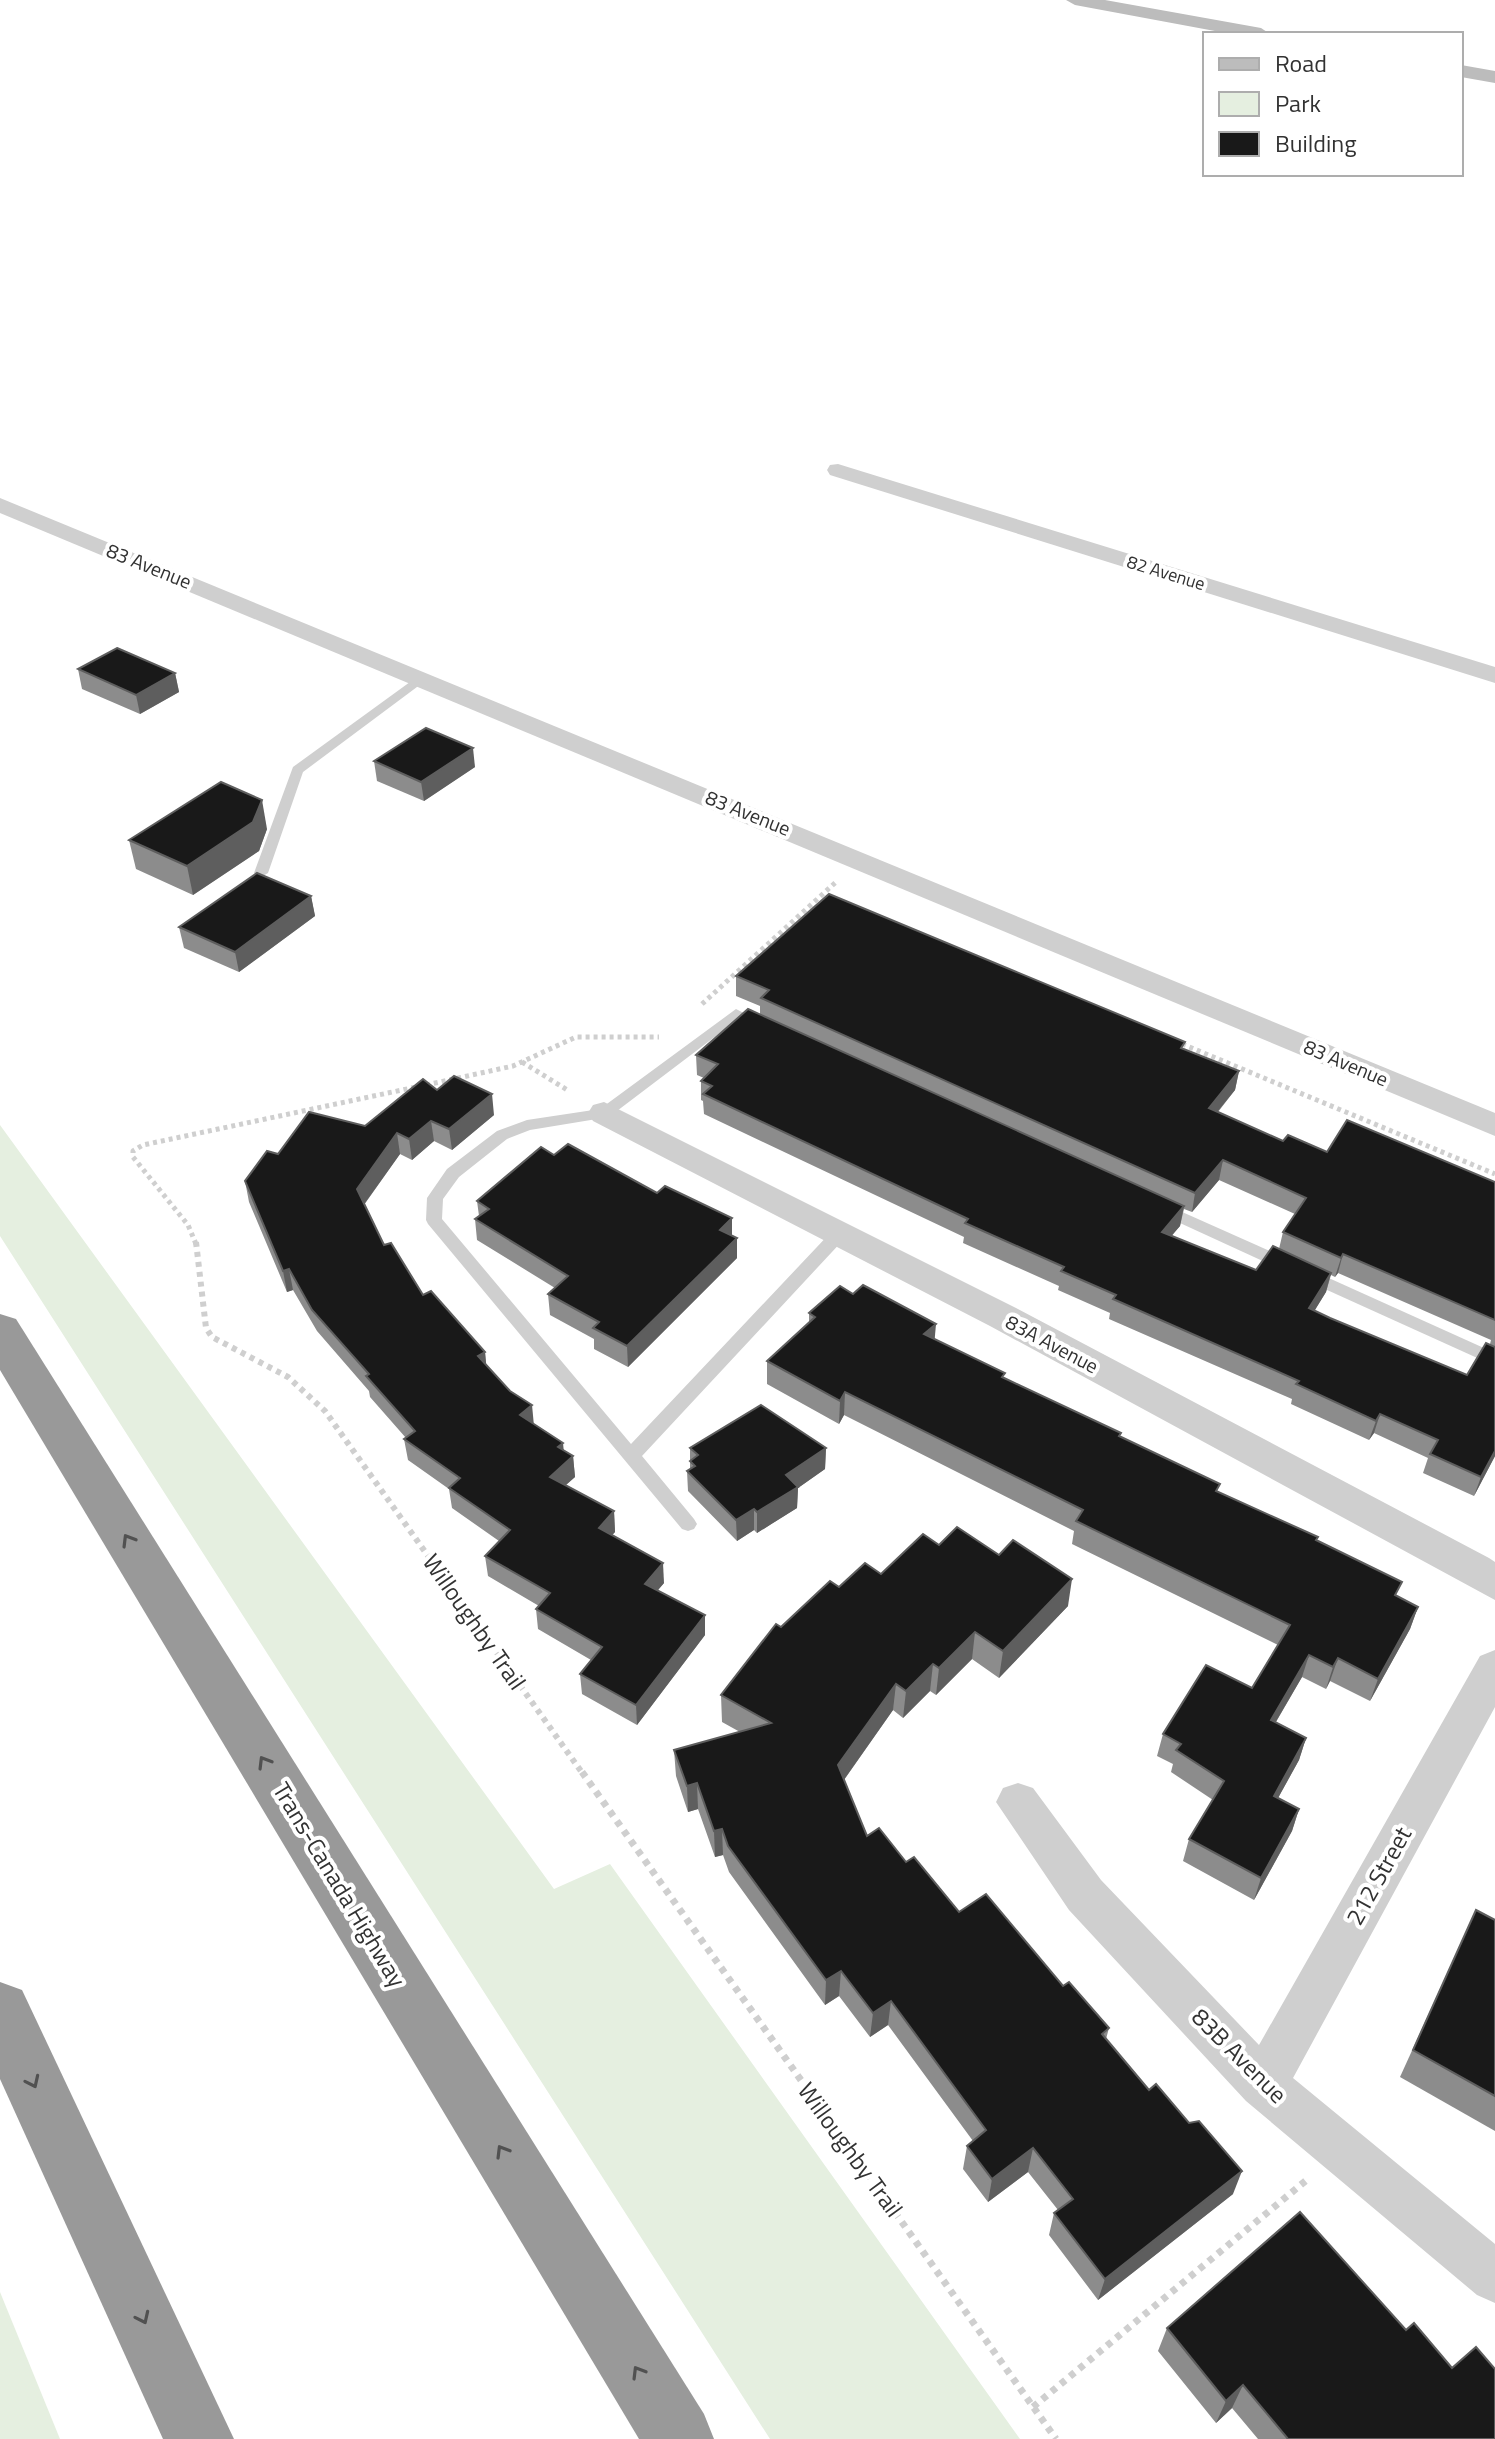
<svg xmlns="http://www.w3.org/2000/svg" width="1495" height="2439" font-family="'Titillium Web',sans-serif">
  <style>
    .green { fill: #e5efe0 }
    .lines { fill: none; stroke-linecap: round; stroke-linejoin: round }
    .path-far2 { stroke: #cfcfcf; stroke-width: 5; stroke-dasharray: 4 4; stroke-linecap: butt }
    .path-far1 { stroke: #cfcfcf; stroke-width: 6; stroke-dasharray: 5 5; stroke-linecap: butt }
    .path { stroke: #cfcfcf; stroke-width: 7; stroke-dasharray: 6 6; stroke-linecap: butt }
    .lane { fill: #cfcfcf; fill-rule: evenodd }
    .street { fill: #cfcfcf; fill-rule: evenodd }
    .secondary { fill: #bcbcbc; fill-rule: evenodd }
    .highway { fill: #999; fill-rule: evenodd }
    .wall { fill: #8c8c8c; fill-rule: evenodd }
    .shaded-wall { fill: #5e5e5e }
    .building { fill: #191919; stroke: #5e5e5e; stroke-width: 2 }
    .oneway { stroke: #515151 }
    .labels { text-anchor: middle; stroke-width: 8; stroke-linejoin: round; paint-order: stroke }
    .far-street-label { font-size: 18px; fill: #323232; stroke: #fff }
    .street-label { font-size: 20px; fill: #323232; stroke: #fff }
    .near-street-label { font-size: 24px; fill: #323232; stroke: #fff }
  </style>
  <rect width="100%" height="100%" fill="#fff"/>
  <g class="green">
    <path d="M0,1125L554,1889L610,1864L1020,2439H770L0,1236Z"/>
    <path d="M0,2292L60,2439H0Z"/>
  </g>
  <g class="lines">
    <g class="path-far2">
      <path d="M702,1004L836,882"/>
      <path d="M1182,1044L1495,1174"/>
      <path d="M522,1062L569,1091"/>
      <path d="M426,1085L513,1066L576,1037H659"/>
      <path d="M196,1244L188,1225L133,1157V1151L143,1145L416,1087"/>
    </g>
    <path class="path-far1" d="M196,1242L206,1328L212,1337L288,1377L325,1411L583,1774"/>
    <g class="path">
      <path d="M582,1772L1056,2439"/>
      <path d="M1033,2407L1309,2178"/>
    </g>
    <g class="lane">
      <path d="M421,674L427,678L425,681L303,772L268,873L261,877L256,876L254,873L293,767Z"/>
      <path d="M736,1009L765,1024L758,1029L737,1020L609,1117L530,1130L507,1139L459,1177L443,1199L442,1219L631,1444L833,1230H845L847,1234L845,1238L642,1456L694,1519L697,1524L694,1529L688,1531L682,1529L428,1224L426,1220L427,1198L447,1169L497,1131L527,1120L600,1109Z"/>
      <path d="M1162,1203L1292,1261L1294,1265L1286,1271L1280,1269L1156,1212L1154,1208L1156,1204Z"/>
      <path d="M1311,1270L1495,1353V1366L1305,1280L1303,1276Z"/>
    </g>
    <g class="street">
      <path d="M838,464L1495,667V683L830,475L827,470L830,465Z"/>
      <path d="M0,498L1495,1113V1136L0,513Z"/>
      <path d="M604,1102L1016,1308L1489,1558L1495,1562V1600L990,1326L593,1121L588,1113L593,1105Z"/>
      <path d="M1495,1650V1707L1293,2078L1495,2244V2303L1477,2295L1246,2101L1069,1910L996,1802L1003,1788L1018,1783L1033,1788L1101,1880L1259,2045L1480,1656Z"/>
    </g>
    <g class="secondary">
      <path d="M1066,0H1105L1261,28L1270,34H1231L1075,5Z"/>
      <path d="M1461,65L1495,71V83L1461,77Z"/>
    </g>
    <g class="highway">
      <path d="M0,1314L16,1319L704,2414L714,2439H639L0,1370Z"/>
      <path d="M0,1982L22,1990L234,2439H163L0,2079Z"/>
    </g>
  </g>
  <g class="wall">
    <path d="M78,669L175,673L179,692L140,714L82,689Z"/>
    <path d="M374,761L475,767L424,801L377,781Z"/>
    <path d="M267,829L259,851L193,895L136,869L129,840Z"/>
    <path d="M311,896L315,916L239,972L184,948L179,927Z"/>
    <path d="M736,976L1184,1049L1239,1071L1235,1090L1218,1112L1283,1141L1327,1152L1495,1182V1456L1474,1496L1423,1473L1428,1458L1374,1433L1369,1440L1291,1404L1292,1399L1109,1319L1110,1313L1058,1290L1059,1286L963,1243L964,1237L704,1114L703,1101L701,1100V1081L704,1078L697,1075L696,1055L760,1015V1006L736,996ZM1219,1180L1295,1214L1283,1232L1279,1249L1256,1270L1171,1236L1180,1226L1184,1209L1192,1212ZM1338,1273L1491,1340L1490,1344L1467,1375L1314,1311L1326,1292L1331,1275L1335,1277Z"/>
    <path d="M437,1090L494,1115L452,1150L434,1141L412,1160L400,1154L364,1205L384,1245L423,1295L485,1352L486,1365L534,1424L564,1450L573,1456L575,1477L566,1485L614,1511L615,1532L612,1535L664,1583L658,1590L705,1635L637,1725L582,1694L580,1674L591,1660L538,1629L536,1609L539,1606L488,1576L485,1556L499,1541L452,1508L449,1489L408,1460L404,1439L406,1438L370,1397L369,1391L317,1331L293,1290L287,1292L249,1202L245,1181L278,1154L365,1126Z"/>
    <path d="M554,1155L657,1193L732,1218V1235L737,1238V1258L628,1367L594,1349V1339L550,1315L548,1294L555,1288L477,1240L475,1219L479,1216L477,1201Z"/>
    <path d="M809,1313L934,1339L1004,1378L1120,1437L1218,1492L1317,1541L1397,1596L1418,1607L1410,1629L1370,1701L1330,1681L1326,1689L1302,1677L1276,1722L1306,1738L1299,1760L1278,1798L1299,1809L1292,1831L1254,1900L1183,1861L1189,1839L1213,1800L1171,1772L1173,1764L1157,1756L1163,1734L1252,1688L1278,1645L1072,1544L1074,1531L844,1415L839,1424L767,1384V1361L809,1322Z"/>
    <path d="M690,1448H826L825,1469L798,1488L797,1508L757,1533L754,1530L737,1541L688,1491L687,1471L690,1469Z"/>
    <path d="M939,1545L1068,1606L999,1678L972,1659L936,1695L930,1691L903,1718L893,1710L844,1780L867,1836L906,1862L959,1912L1063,1986L1109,2028L1106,2039L1233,2194L1098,2300L1049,2235L1054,2213L1058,2210L1028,2172L988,2202L963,2169L967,2146L973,2141L888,2025L870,2037L839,1996L825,2005L729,1872L723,1855L715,1857L698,1809L688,1812L676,1776L674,1750L740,1732L722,1722L721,1695L781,1627L839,1587L881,1574Z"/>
    <path d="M1476,1910L1495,1920V2131L1400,2077Z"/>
    <path d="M1167,2328L1495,2439H1258L1232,2408L1216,2423L1158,2351Z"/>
  </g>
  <g class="shaded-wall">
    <path d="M175,673L179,692L140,714L136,695Z"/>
    <path d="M473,748L475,767L424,801L421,782Z"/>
    <path d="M262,800L267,829L259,851L193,895L187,866Z"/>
    <path d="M311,896L315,916L239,972L235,952Z"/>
    <path d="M1239,1071L1235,1090L1205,1127L1209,1108Z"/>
    <path d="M492,1094L494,1115L452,1150L449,1129Z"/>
    <path d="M431,1121L434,1141L412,1160L409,1139Z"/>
    <path d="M397,1133L400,1154L360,1210L357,1189Z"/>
    <path d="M1223,1160L1219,1180L1192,1212L1195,1193Z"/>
    <path d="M1184,1206L1180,1226L1158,1252L1162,1232Z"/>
    <path d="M732,1218V1239L720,1230Z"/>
    <path d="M737,1238V1258L628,1367L627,1346Z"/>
    <path d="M1343,1254L1338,1273L1335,1277L1341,1258Z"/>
    <path d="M289,1269L293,1290L287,1292L283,1271Z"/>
    <path d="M1331,1273L1326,1292L1304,1328L1309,1308Z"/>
    <path d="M936,1324L934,1347L924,1334Z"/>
    <path d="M485,1352L487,1373L478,1356Z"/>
    <path d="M845,1392L844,1415L839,1424L840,1401Z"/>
    <path d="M532,1405L534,1426L520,1415Z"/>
    <path d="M1380,1414L1374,1433L1369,1440L1376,1421Z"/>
    <path d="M563,1443L565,1463L573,1456L575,1477L552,1497L550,1477L558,1447Z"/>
    <path d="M826,1448L825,1469L798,1488L797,1508L757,1533V1512L786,1475Z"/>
    <path d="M1495,1451V1456L1474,1496L1481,1477Z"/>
    <path d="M754,1509V1530L737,1541L736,1520Z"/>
    <path d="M614,1511L615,1532L600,1548L599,1528Z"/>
    <path d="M663,1563L664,1583L646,1604L645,1584Z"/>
    <path d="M1072,1579L1068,1606L999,1678L1003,1651Z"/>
    <path d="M1418,1607L1410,1629L1370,1701L1378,1679Z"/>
    <path d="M705,1615V1635L637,1725L636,1705Z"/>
    <path d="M975,1632L972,1659L936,1695L939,1668Z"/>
    <path d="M1309,1655L1302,1677L1264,1742L1271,1720Z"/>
    <path d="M1338,1658L1330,1681L1326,1689L1333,1667Z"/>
    <path d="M933,1664L930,1691L903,1718L906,1691Z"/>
    <path d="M896,1684L893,1710L836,1791L838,1765Z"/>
    <path d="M1306,1738L1299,1760L1267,1818L1274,1796Z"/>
    <path d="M697,1783L698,1809L688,1812L687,1786Z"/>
    <path d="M1299,1809L1292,1831L1254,1900L1261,1878Z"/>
    <path d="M722,1829L723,1855L715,1857L714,1831Z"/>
    <path d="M841,1971L839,1996L825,2005L826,1980Z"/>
    <path d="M891,2001L888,2025L870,2037L873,2013Z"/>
    <path d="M1033,2148L1028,2172L988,2202L992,2179Z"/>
    <path d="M1242,2171L1233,2194L1098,2300L1105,2279Z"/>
    <path d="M1243,2385L1232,2408L1216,2423L1226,2401Z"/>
  </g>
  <g class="building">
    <path d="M117,648L175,673L136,695L78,669Z"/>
    <path d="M426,728L473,748L421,782L374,761Z"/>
    <path d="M221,782L262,800L253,822L187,866L129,840Z"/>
    <path d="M257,873L311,896L235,952L179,927Z"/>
    <path d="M829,894L1185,1042L1181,1048L1239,1071L1209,1108L1283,1141L1288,1135L1327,1152L1347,1120L1495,1182V1320L1343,1254L1341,1258L1283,1232L1306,1198L1223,1160L1195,1193L761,998L769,990L736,976Z"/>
    <path d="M748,1009L1184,1206L1162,1232L1256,1270L1273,1246L1331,1273L1309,1308L1330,1318L1467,1375L1486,1343L1495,1347V1451L1481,1477L1430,1454L1438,1440L1380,1414L1376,1421L1296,1384L1299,1381L1113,1299L1116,1295L1061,1271L1064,1267L965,1223L968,1219L703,1094L712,1086L701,1081L718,1064L696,1055Z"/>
    <path d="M454,1076L492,1094L449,1129L431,1121L409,1139L397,1133L357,1189L384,1245L391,1243L423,1295L431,1291L485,1352L478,1356L510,1391L532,1405L520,1415L563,1443L558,1447L573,1456L550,1477L614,1511L599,1528L663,1563L645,1584L705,1615L636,1705L580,1674L602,1647L536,1609L550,1593L485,1556L510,1530L449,1488L460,1478L404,1439L415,1431L366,1376L369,1374L312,1310L289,1269L283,1271L245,1181L267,1151L278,1154L309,1112L365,1126L423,1079L437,1090Z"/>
    <path d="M568,1144L657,1193L665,1186L732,1218L720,1230L737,1238L627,1346L593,1328L599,1322L548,1294L568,1276L475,1219L489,1209L477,1201L541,1147L554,1155Z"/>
    <path d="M863,1285L936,1324L924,1334L1005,1373L1002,1377L1121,1433L1119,1436L1220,1484L1216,1491L1318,1537L1316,1540L1402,1582L1395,1595L1418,1607L1378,1679L1338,1658L1333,1667L1309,1655L1271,1720L1306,1738L1274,1796L1299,1809L1261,1878L1189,1839L1224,1781L1176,1750L1181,1744L1163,1734L1206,1665L1252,1688L1290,1625L1076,1521L1083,1510L845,1392L840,1401L767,1361L815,1317L809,1313L840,1286L853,1294Z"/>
    <path d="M761,1405L826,1448L786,1475L798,1487L757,1512L754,1509L736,1520L687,1471L695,1466L690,1461L698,1455L690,1448Z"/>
    <path d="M957,1527L999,1555L1013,1540L1072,1579L1003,1651L975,1632L939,1668L933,1664L906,1691L896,1684L838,1765L867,1836L879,1828L906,1862L914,1857L959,1912L986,1894L1063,1986L1069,1982L1109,2028L1102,2034L1149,2090L1156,2084L1189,2123L1199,2121L1242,2171L1105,2279L1054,2213L1073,2199L1033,2148L992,2179L967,2146L986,2130L891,2001L873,2013L841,1971L826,1980L728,1846L722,1829L714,1831L697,1783L687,1786L674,1750L771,1723L721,1695L776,1624L781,1627L830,1581L839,1587L865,1563L881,1574L923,1534L939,1545Z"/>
    <path d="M1476,1910L1495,1920V2096L1413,2050Z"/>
    <path d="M1300,2212L1406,2330L1414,2323L1452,2368L1476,2347L1495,2369V2439H1288L1243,2385L1226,2401L1167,2328Z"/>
  </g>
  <defs><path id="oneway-chevron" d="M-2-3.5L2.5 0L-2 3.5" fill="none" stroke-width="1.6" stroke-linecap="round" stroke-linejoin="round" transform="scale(2)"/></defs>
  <g class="oneway">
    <use href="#oneway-chevron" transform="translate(128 1540) rotate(-121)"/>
    <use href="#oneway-chevron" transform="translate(264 1762) rotate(-121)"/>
    <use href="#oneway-chevron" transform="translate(33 2082) rotate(65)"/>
    <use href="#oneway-chevron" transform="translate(502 2151) rotate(-121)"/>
    <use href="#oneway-chevron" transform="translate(143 2318) rotate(65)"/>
    <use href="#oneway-chevron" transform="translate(638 2372) rotate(-121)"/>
  </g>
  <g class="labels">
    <g class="far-street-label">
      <text transform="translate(1166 573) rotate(17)" y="6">82 Avenue</text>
    </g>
    <g class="street-label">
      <text transform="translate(149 566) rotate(22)" y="7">83 Avenue</text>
      <text transform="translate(748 813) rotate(22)" y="7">83 Avenue</text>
      <text transform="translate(1346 1063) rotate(23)" y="7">83 Avenue</text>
      <text transform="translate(1052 1344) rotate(28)" y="7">83A Avenue</text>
    </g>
    <g class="near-street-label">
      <text transform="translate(474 1622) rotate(55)" y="8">Willoughby Trail</text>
      <text transform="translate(1379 1876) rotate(-61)" y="8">212 Street</text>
      <text transform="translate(339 1885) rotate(59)" y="8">Trans-Canada Highway</text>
      <text transform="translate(1239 2056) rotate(45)" y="8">83B Avenue</text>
      <text transform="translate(850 2150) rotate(54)" y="8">Willoughby Trail</text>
    </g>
  </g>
  <rect x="1203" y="32" width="260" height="144" fill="#ffffff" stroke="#adadad" stroke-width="2"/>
  <rect x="1219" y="58" width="40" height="12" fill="#bcbcbc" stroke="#adadad" stroke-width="2"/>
  <text x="1275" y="72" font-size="24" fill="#323232">Road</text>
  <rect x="1219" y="92" width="40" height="24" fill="#e5efe0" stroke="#adadad" stroke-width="2"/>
  <text x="1275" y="112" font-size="24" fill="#323232">Park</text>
  <rect x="1219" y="132" width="40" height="24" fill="#191919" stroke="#adadad" stroke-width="2"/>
  <text x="1275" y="152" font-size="24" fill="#323232">Building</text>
</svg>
